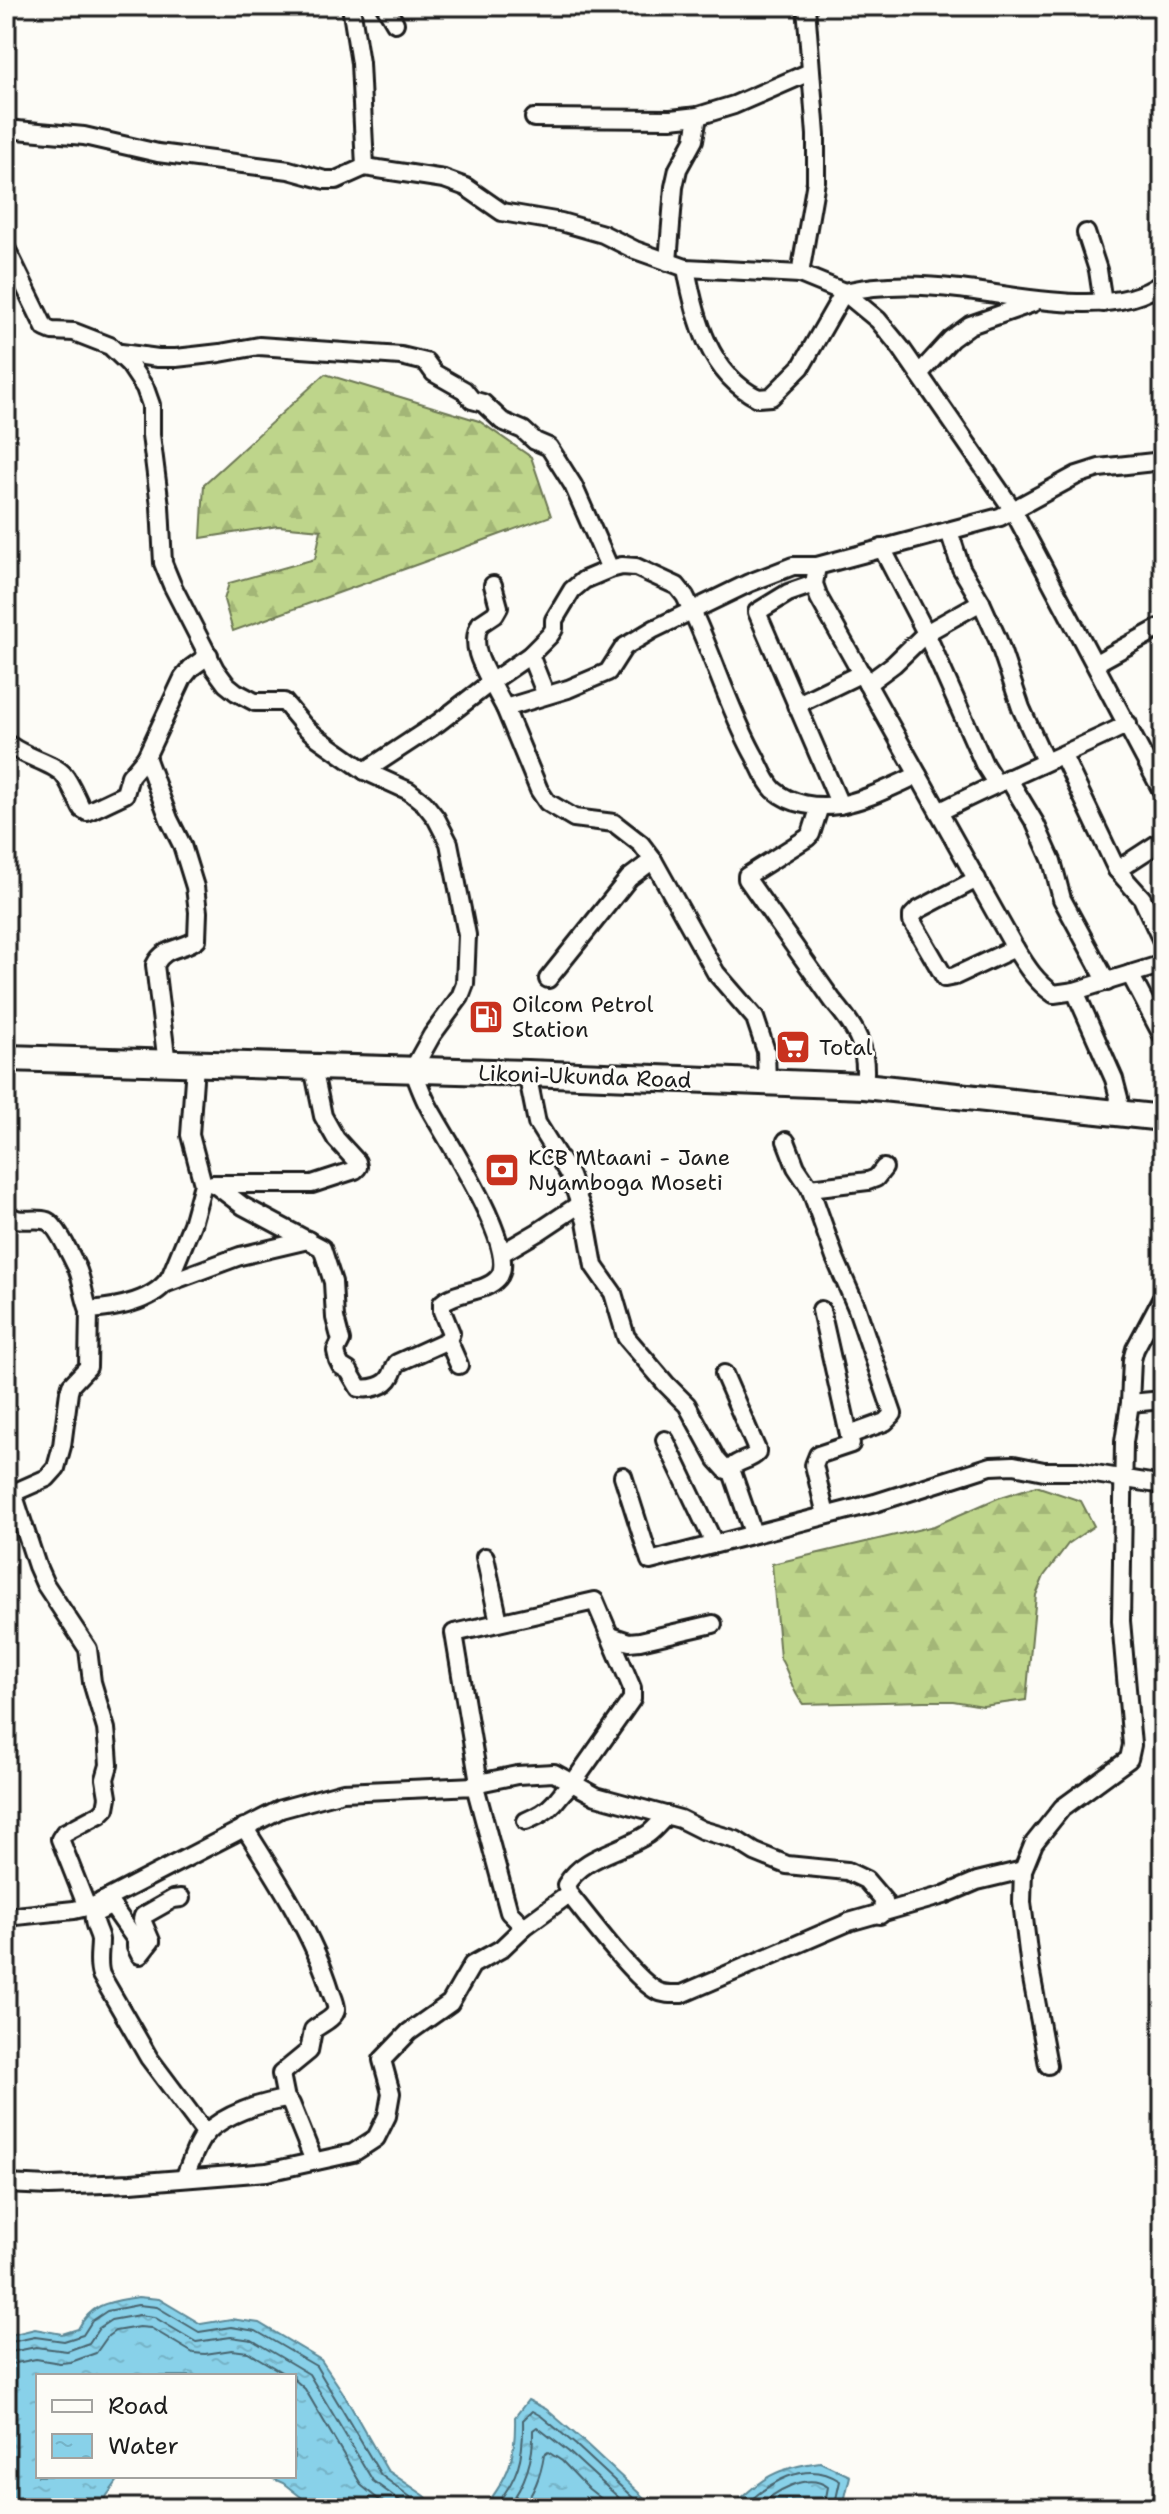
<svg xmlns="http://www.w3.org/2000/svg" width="1169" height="2514" font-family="'Shantell Sans',sans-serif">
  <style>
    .forest { fill: url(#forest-firs); stroke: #6d7854; stroke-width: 2 }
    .water { fill: url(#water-ripples); stroke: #5d8997; stroke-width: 2 }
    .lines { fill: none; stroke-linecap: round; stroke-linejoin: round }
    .shore { stroke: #47646e; stroke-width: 2 }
    .minor-casing { stroke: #1c1c1c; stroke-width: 22 }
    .highway-casing { stroke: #1c1c1c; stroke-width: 30 }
    .minor { stroke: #fdfcf7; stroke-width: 16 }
    .highway { stroke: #fdfcf7; stroke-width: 24 }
    .labels { text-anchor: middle; stroke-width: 6; stroke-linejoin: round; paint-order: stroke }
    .poi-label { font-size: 22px; fill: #1c1c1c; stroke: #fdfcf7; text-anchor: start }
    .street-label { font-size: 22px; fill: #1c1c1c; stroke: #fdfcf7 }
  </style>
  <defs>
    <pattern id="forest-firs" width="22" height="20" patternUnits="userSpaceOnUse" patternTransform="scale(2)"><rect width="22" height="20" fill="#bed58b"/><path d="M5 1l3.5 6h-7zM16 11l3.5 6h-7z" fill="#a3b677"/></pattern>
    <pattern id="water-ripples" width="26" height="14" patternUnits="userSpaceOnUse" patternTransform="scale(2)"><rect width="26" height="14" fill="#88d1e9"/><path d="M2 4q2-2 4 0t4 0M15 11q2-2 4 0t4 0" fill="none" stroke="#75b3c7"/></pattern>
  </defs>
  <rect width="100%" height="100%" fill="#fdfcf7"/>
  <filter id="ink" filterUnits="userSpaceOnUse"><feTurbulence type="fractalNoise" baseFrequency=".0125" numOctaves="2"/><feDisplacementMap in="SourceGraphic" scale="16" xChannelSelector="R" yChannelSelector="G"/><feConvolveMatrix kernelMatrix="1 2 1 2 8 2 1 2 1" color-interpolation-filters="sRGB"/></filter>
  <g filter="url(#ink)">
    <g class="forest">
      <path d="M325,374L479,421L531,457L551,516L233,631L224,600L229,583L315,559L321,530L278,526L201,538L204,484Z"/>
      <path d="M1036,1486L1081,1501L1094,1526L1068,1544L1044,1576L1036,1595L1026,1700L983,1706L953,1701H924L803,1704C790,1689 791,1675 780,1658L772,1564L934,1526L998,1498Z"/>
    </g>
    <g class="water">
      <path d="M138,2297L159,2299L201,2324L231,2319L259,2323L321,2360L342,2391L387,2470L425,2496L436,2508H315L283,2483L267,2476H294V2376H38V2476H121L103,2501L92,2508H6V2336L35,2329L62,2334L78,2329C92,2302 111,2302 138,2297Z"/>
      <path d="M528,2400L546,2409L581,2439L655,2508H484C509,2476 516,2458 515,2417Z"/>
      <path d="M820,2462L850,2476L844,2502L839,2508H731C762,2477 776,2468 820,2462Z"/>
    </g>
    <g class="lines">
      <g class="shore">
        <path d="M6,2343L35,2337L64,2341L83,2335L92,2321L107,2311L138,2305L157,2307L199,2332L231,2327L256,2331L316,2366L381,2475L425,2508"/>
        <path d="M6,2353L36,2347L67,2351L89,2343L99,2328L111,2320L139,2315L154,2317L196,2342L231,2337L252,2340L309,2374L373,2481L410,2508"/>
        <path d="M6,2365L36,2359L60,2363L71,2362L96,2353L108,2336L115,2331L139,2327L151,2328L193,2353L205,2354L232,2350L248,2352L288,2376"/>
        <path d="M294,2379L305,2389L362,2486L389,2508"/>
        <path d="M494,2508C518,2478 524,2458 523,2420L532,2411L541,2416L576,2445L644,2508"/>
        <path d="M507,2508C525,2485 534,2460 533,2430L537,2427L569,2452L630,2508"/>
        <path d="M522,2508C534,2493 541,2474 544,2455L548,2452L562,2461L589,2489L613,2508"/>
        <path d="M742,2508C768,2483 806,2458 840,2481L834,2508"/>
        <path d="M757,2508C774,2492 807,2471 828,2487L824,2508"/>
      </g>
      <g class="minor-casing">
        <g id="minor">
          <path d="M351,6L360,63L365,167"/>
          <path d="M385,6L395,23"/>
          <path d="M534,118L671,119L698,116L734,105L810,72"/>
          <path d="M6,129L84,136L158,153L289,170L325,180H336L365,167L444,179L466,187L502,212L561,222L603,234L635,250L686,268L800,274L844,292L878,320L901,348L1013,510L1163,793"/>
          <path d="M1086,233L1098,270L1103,303"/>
          <path d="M6,248L45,328L52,331L74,332L110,346L129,364L145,388L151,405V435L160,506L163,563L172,585L215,669L226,684L236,692L255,702H284L304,726L318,738L365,771L409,791L424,803L436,818L449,843L467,935L465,984L460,997L432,1035L413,1069C418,1083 423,1097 430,1109C445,1137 521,1252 498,1278C485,1293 457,1290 442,1303V1311L451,1333L448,1340L459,1365"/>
          <path d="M668,262L674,187L678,169L694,140L698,116"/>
          <path d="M686,268C695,317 709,374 758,398L771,397L801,367L844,292C882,283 920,284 959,289C1015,295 1115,321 1163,282"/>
          <path d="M800,274L816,181V135L806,6"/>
          <path d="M121,353L158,358H176L220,353L259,346L401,356L426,362L434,373L464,390L472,400L483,403L502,421L523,430L535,441L549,447L573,485L610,569"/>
          <path d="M919,374L951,339L970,325L1033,303"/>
          <path d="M1163,461L1099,468L1077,475L1000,517L817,566L814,584L819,598L1015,948C1026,966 1036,982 1054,994L1075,991L1163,964"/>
          <path d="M949,531L961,568L981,602L998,640L1021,708L1045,761"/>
          <path d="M882,548L926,633L984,764L996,783"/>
          <path d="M814,584L788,593L757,612L840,805"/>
          <path d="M530,655L546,695"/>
          <path d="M1096,663L1163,626"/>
          <path d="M867,684L894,664L926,633L981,602"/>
          <path d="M796,705L862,673"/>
          <path d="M505,708L568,689L608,672L624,647L654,629L749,583L793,566H817"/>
          <path d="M11,746C26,757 53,763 63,774C71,783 76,798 82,809L87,812L125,794L130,776L146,757"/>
          <path d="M1063,756L1117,870L1142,898L1163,943"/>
          <path d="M365,771L438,723L491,682C481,664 470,644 480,624L495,614L499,607L493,585"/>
          <path d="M1008,778L1035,823L1052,861L1062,899L1107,982"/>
          <path d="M820,806L811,834L807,838L747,876V879L833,1001C857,1029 869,1049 864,1086"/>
          <path d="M939,812C1001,780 1065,755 1128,724"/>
          <path d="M1117,870L1163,840"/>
          <path d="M977,879L918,910L912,916V921L945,978L955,976L1015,948"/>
          <path d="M1130,974L1163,1037"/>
          <path d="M548,979L629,878L653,860"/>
          <path d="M1075,991L1114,1079L1119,1098L1116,1114"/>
          <path d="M167,1064L155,965C164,946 183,950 197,939L198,912L195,887L182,845L169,819L146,757L183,678L191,668L209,655"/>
          <path d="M527,1073L537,1123L570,1176L586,1221L594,1266L613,1293L626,1337L666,1384L687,1405L717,1460L726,1470L731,1471"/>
          <path d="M767,1083L766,1051L755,1018L716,973L653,860L641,844L614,823L574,818L547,802L539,790L505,708L491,682L530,655L550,635L554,629V620L572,590L584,580L610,569L622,566L636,567L677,586L685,596C711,647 726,703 753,753C760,765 764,780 774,790C791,805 817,808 838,805C865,801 893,786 918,775"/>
          <path d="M786,1141L796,1167L810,1188L835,1258L856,1306L893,1414L885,1422L849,1435"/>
          <path d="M213,1184H312L355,1170L358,1167L357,1162L336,1139L323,1116L313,1067"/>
          <path d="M214,1184L243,1206L322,1248L333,1282L335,1318L341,1341L336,1351L338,1360L341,1366L349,1371L359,1388C370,1390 386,1386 391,1376C394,1371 394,1367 397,1363L448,1340"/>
          <path d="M810,1188L868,1181L876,1178L884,1168"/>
          <path d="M6,1212C18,1226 32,1216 47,1221C57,1225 72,1258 77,1268C83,1281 83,1296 89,1310"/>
          <path d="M502,1253L538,1232L580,1204"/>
          <path d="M167,1283L240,1256L308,1240"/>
          <path d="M821,1310L851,1444L818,1455L814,1465L826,1515"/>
          <path d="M724,1374L757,1450V1453C750,1461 736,1460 731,1469L753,1533"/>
          <path d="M1130,1403L1163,1400"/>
          <path d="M665,1440L714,1543"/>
          <path d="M623,1476L650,1561L875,1503L991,1466L1014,1465L1044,1471H1077L1163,1485"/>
          <path d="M485,1557L499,1622"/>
          <path d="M611,1636L629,1642L640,1641L713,1624"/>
          <path d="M479,1783L454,1633L595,1601L632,1688V1699L573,1783C564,1789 561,1795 554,1803C546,1812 537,1816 526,1821"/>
          <path d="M475,1786L479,1783L517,1775L554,1773L596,1796L680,1819L702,1830L736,1840L755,1852L787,1865L847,1871L866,1880L884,1901L880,1915"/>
          <path d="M244,1827C276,1877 314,1936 331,1992C333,1997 337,2006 336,2010C335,2018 319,2025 313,2030L309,2051L281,2074L286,2099"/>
          <path d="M569,1894C588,1917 634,1979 657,1991C665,1995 673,1994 682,1994L849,1922L944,1895L977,1881L1023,1870"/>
          <path d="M102,1901L112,1906L136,1940V1947L140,1955L151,1941L142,1920L143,1916L173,1899L181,1898"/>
          <path d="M87,1907L60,1839L64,1833L100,1814L106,1808L108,1797L105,1779L109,1765L108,1750L106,1729L92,1682L88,1649L45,1584L37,1566L13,1493L47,1478L56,1468L62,1446L69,1392L71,1385L88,1367L89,1310C116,1308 157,1301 171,1275L192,1224L203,1184L190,1135L195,1065"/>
          <path d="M108,1907L94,1914C92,1925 99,1931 100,1940C100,1953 97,1963 101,1975L149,2058L206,2134"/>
          <path d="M6,1917L74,1910L95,1905L281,1809L343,1792L475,1786L509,1912L524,1927"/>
          <path d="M1048,2065L1030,1968L1022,1902L1023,1870L1034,1843L1062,1808L1129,1759L1132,1745L1121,1621L1124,1442L1130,1403L1132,1360L1135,1349L1163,1296"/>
          <path d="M184,2178C191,2164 195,2145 206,2133C225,2114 260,2103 286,2099L291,2104L314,2161"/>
          <path d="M6,2184L49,2186L131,2183L267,2172L353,2153L376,2138L387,2116L391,2093L382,2060L409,2032L450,2003L472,1965L501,1949L524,1927L569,1894L566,1885C584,1855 621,1852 648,1834C655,1829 661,1821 667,1815"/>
        </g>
      </g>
      <g class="highway-casing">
        <path id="highway" d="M6,1058L527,1073L864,1086L1163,1118"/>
      </g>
      <use href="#minor" class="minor"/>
      <use href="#highway" class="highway"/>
    </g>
  </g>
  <defs>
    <g id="fuel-square" transform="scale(1.8)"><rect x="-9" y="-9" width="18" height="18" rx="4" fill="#c8321e" stroke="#fdfcf7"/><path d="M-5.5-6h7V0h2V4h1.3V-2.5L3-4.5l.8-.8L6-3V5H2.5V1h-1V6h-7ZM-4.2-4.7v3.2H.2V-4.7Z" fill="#fff"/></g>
    <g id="supermarket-square" transform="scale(1.8)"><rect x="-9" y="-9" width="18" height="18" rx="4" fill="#c8321e" stroke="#fdfcf7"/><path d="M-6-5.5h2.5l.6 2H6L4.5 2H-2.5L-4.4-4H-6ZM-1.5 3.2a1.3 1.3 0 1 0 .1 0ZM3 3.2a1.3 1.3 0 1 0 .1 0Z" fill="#fff"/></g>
    <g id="bank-square" transform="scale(1.8)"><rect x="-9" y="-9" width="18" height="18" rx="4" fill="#c8321e" stroke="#fdfcf7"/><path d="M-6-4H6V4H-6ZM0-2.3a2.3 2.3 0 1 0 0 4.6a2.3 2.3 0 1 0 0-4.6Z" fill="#fff"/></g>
  </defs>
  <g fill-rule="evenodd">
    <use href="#fuel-square" x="486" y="1017"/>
    <use href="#supermarket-square" x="793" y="1047"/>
    <use href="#bank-square" x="502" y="1170"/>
  </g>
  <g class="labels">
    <g class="poi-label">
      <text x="512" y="1012">Oilcom Petrol<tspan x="512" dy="25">Station</tspan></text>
      <text x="819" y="1055">Total</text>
      <text x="528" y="1165">KCB Mtaani - Jane<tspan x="528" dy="25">Nyamboga Moseti</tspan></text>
    </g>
    <g class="street-label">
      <text transform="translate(585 1076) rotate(2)" y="8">Likoni-Ukunda Road</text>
    </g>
  </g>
  <rect width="1169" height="2514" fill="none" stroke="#fdfcf7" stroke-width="32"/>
  <rect x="16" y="16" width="1137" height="2482" fill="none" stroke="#1c1c1c" stroke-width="3" filter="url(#ink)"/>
  <rect x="36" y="2374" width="260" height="104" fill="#fdfcf7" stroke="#a3a29f" stroke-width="2"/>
  <rect x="52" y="2400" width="40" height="12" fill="#fdfcf7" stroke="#a3a29f" stroke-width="2"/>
  <text x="108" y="2414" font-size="24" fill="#1c1c1c">Road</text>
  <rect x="52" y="2434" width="40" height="24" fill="url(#water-ripples)" stroke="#a3a29f" stroke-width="2"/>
  <text x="108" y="2454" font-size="24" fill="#1c1c1c">Water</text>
</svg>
